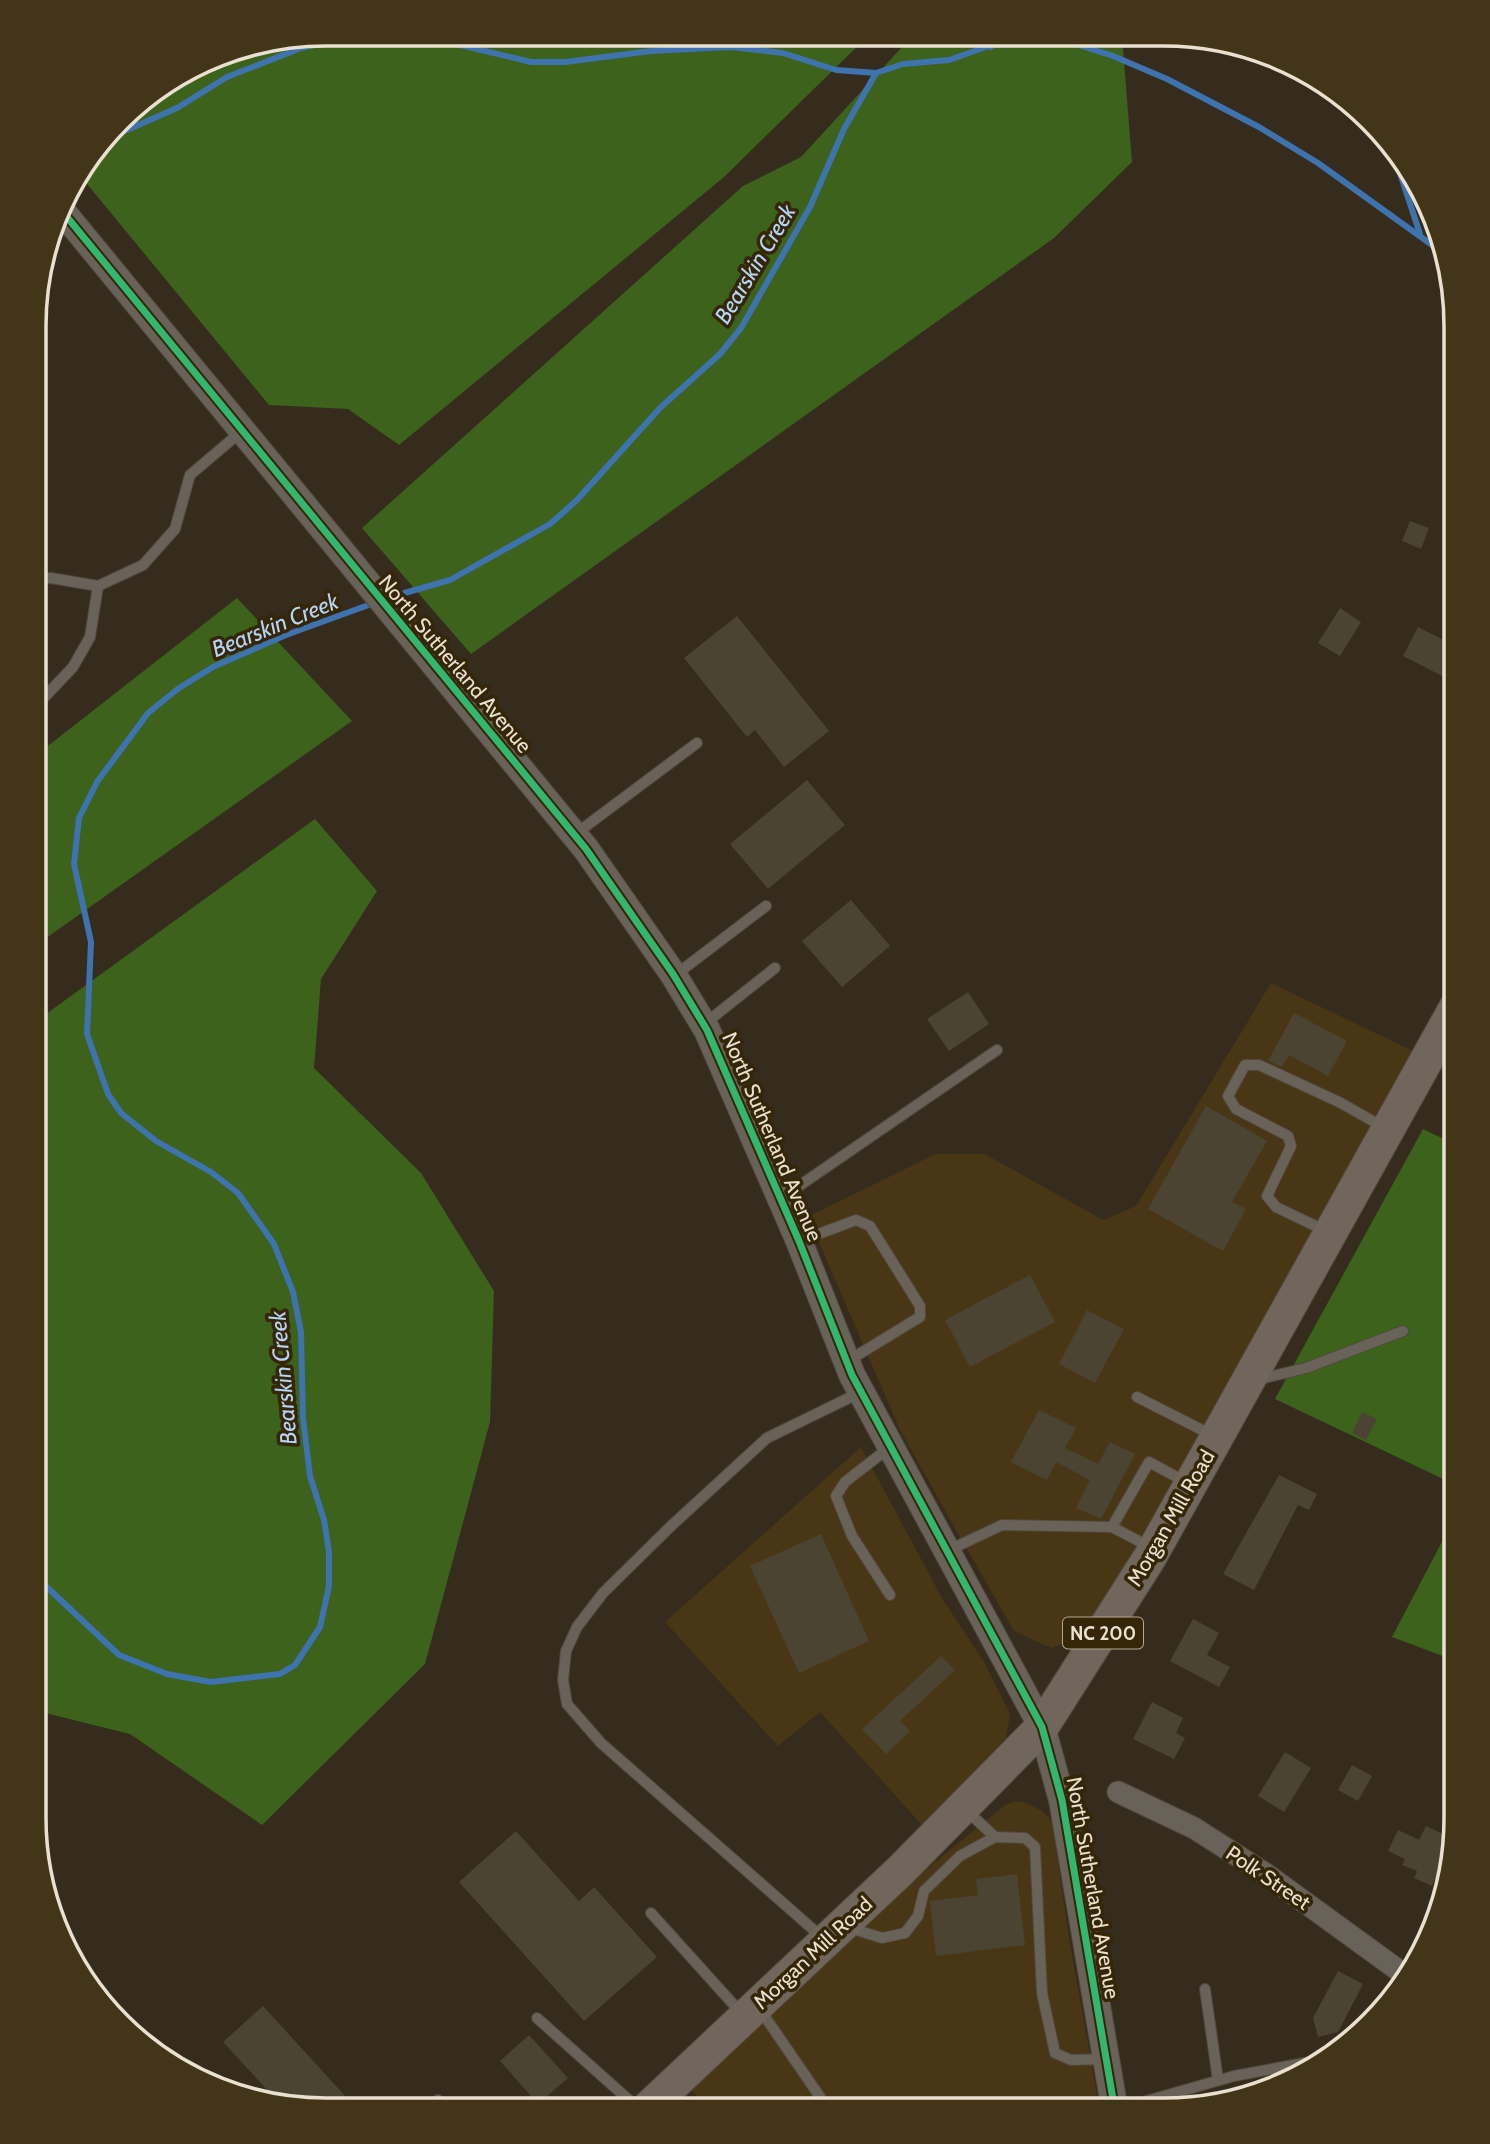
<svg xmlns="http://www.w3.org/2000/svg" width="1490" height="2144" font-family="Cabin,sans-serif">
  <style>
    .built { fill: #483614 }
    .forest { fill: #3c621b }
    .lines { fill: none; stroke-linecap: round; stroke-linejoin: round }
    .stream { stroke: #3e73ae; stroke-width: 6 }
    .building { fill: #4c4433 }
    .service-casing { stroke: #51493d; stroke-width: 12 }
    .minor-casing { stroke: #51493d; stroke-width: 23 }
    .tertiary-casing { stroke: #51493d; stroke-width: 28 }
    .primary-casing { stroke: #51493d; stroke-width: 35 }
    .service { stroke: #696258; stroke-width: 10 }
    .minor { stroke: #696258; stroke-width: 21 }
    .tertiary { stroke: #696258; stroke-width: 26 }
    .primary { stroke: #71665c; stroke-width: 33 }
    .cycleway-casing { stroke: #352608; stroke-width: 11 }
    .cycleway { stroke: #33b770; stroke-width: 7 }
    .labels { text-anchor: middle; stroke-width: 7; stroke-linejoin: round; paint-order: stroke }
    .shield { fill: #352608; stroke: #b4a894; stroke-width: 2 }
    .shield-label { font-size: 19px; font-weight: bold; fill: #eae0d0 }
    .street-label { font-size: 21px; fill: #eae0d0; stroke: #352608 }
    .water-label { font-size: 23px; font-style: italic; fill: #b5d4f7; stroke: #352608 }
    .rim { fill: none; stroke: #eae0d0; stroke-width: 3.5 }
  </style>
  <rect width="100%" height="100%" fill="#352c1d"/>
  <g class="built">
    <path d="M1271,983L1415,1052L1196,1453L1087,1635L1051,1648L1014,1631L952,1523L900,1430L808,1217L935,1154H985L1103,1220L1136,1206Z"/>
    <path d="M861,1447L942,1598L984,1662L1010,1714L1006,1738L922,1825L820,1712L778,1746L665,1622Z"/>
    <path d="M1016,1801L1024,1802L1042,1811L1052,1822L1070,1944L1100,2111L706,2109L690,2088L913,1880L1005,1805Z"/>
  </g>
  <g class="forest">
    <path d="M325,33L869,35L724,177L399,445L348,409L269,405L78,173L133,105L231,49Z"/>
    <path d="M913,35L1122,36L1132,162L1054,238L471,654L362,528L743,186L801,157Z"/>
    <path d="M237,598L352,721L35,946V756Z"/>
    <path d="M315,819L377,891L321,979L314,1068L421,1173L494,1291L490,1422L425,1664L262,1825L130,1734L33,1710L35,1022Z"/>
    <path d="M1423,1129L1456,1145V1485L1275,1399Z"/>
    <path d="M1456,1515V1661L1392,1637Z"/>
  </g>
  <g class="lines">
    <g class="stream">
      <path d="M410,33L531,62H565L651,51L731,47L783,53L836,70L876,73"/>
      <path d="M981,35L991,47"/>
      <path d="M104,140L177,108L227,77L301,48L365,33"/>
      <path d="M1395,158L1420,234"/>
      <path d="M387,598L450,580L550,524L576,501L660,408L720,354L741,328L810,207L844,129L876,73L903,64L949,60L1003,41L1060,39L1113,56L1167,79L1259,127L1318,163L1439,250"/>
      <path d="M34,1575L119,1655L167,1674L211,1682L280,1674L295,1665L320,1627L329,1586V1552L324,1520L310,1476L303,1418L301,1332L293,1292L274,1244L238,1193L211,1172L156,1141L121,1113L108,1094L87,1034L91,942L74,864L79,818L97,782L148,713L179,688L213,667L286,635L374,603"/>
    </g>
  </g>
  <g class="building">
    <path d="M1410,521L1429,528L1421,549L1402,541Z"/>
    <path d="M1340,608L1361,622L1340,656L1318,643Z"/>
    <path d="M737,616L829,731L784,767L755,730L747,737L684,658Z"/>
    <path d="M1418,627L1457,647L1444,677L1403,656Z"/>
    <path d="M807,780L845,825L768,889L730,844Z"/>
    <path d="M851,900L890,946L842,987L802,941Z"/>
    <path d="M968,992L989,1024L949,1051L927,1019Z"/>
    <path d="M1294,1013L1347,1041L1328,1076L1289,1055L1282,1067L1268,1061Z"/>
    <path d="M1206,1106L1267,1141L1232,1202L1246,1209L1223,1251L1148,1209Z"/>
    <path d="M1030,1275L1055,1322L970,1367L945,1320Z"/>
    <path d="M1087,1310L1124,1329L1095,1383L1059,1364Z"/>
    <path d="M1039,1410L1076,1428L1065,1448L1098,1464L1110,1442L1135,1454L1101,1519L1076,1508L1090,1480L1056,1462L1047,1480L1011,1462Z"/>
    <path d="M1362,1412L1377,1419L1366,1440L1352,1433Z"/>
    <path d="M1279,1475L1317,1494L1309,1510L1298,1505L1254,1590L1223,1574Z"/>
    <path d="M821,1534L869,1641L799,1673L750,1566Z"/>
    <path d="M1193,1619L1219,1633L1207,1655L1230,1667L1219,1687L1170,1661Z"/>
    <path d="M941,1656L955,1670L900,1721L910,1731L886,1754L862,1729Z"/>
    <path d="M1152,1702L1183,1718L1176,1733L1185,1738L1174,1759L1133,1739Z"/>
    <path d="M1285,1752L1311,1768L1284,1812L1258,1796Z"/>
    <path d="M1352,1765L1372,1776L1358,1801L1338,1790Z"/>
    <path d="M1426,1826L1454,1839L1432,1886L1414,1878L1417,1871L1402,1865L1405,1859L1388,1851L1398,1830L1419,1840Z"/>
    <path d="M516,1831L579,1901L594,1887L657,1957L584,2021L459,1882Z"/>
    <path d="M1017,1874L1025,1945L936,1956L930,1901L978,1895L976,1879Z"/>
    <path d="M1338,1971L1363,1984L1338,2032L1318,2037L1313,2018Z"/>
    <path d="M263,2006L347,2098L336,2108L282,2106L223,2042Z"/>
    <path d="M529,2035L568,2078L538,2104L500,2061Z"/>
  </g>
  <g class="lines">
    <g class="service-casing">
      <g id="service">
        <path d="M35,579L51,578L98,586L143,565L175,529L190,475L243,430"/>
        <path d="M35,707L73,667L90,637L98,586"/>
        <path d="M574,835L697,743"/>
        <path d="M674,976L766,906"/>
        <path d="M703,1025L775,968"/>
        <path d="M780,1199L997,1050"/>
        <path d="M1326,1231L1276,1207L1267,1196L1291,1146L1288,1136L1236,1109L1228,1096L1245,1065H1259L1341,1103L1383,1127"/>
        <path d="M800,1241L856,1220L870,1226L920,1306V1317L846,1362"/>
        <path d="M1256,1380L1306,1368L1403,1331"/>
        <path d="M1137,1397L1212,1435"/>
        <path d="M1112,1527L1149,1462L1186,1482"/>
        <path d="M947,1551L1002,1525L1112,1527L1150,1547"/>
        <path d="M890,1595L852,1536L836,1496L845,1482L890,1447"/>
        <path d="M966,1810L995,1837"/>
        <path d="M651,1913L743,2015"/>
        <path d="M847,1927L882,1938L905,1933L918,1916L924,1891L960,1856L995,1837L1025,1838L1035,1847L1042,1993L1055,2053L1071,2060L1106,2059"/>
        <path d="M824,1939L601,1743L567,1704L563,1680L566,1651L577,1627L603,1593L670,1527L767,1438L861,1392"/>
        <path d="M1205,1989L1218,2080"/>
        <path d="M759,2008L829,2110"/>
        <path d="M537,2018L639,2109"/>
        <path d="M438,2100L442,2109"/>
        <path d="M1115,2110L1234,2076L1326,2059"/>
      </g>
    </g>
    <g class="minor-casing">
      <path id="minor" d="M1118,1792L1194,1828L1266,1874L1409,1978"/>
    </g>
    <g class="tertiary-casing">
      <path id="tertiary" d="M62,211L586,849L673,974L707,1030L799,1241L852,1375L1042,1727L1062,1800L1115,2111"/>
    </g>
    <g class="primary-casing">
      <path id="primary" d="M647,2109L901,1870L1042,1727L1150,1557L1456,1007"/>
    </g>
    <use href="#service" class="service"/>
    <use href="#minor" class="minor"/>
    <use href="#tertiary" class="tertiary"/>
    <use href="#primary" class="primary"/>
    <g class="cycleway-casing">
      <path id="cycleway" d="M62,211L586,849L673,974L707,1030L799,1241L852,1375L1042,1727L1062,1800L1115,2111"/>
    </g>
    <use href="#cycleway" class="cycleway"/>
  </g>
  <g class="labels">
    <rect class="shield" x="1063" y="1617.5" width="80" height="31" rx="5"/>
    <g class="shield-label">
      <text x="1103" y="1640">NC 200</text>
    </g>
    <g class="street-label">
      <text transform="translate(455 664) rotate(50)" y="7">North Sutherland Avenue</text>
      <text transform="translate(772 1137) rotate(67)" y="7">North Sutherland Avenue</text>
      <text transform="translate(1171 1518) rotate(-60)" y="7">Morgan Mill Road</text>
      <text transform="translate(1268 1878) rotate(34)" y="7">Polk Street</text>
      <text transform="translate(1093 1888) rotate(80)" y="7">North Sutherland Avenue</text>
      <text transform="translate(813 1953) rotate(-43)" y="7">Morgan Mill Road</text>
    </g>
    <g class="water-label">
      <text transform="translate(755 264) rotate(-59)" y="8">Bearskin Creek</text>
      <text transform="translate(275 625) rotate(-22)" y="8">Bearskin Creek</text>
      <text transform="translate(283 1378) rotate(-95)" y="8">Bearskin Creek</text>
    </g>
  </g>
  <path d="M0 0H1490V2144H0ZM326 46H1164A280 280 0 0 1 1444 326V1818A280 280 0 0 1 1164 2098H326A280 280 0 0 1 46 1818V326A280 280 0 0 1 326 46Z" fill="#433518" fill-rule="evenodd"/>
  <path class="rim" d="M326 46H1164A280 280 0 0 1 1444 326V1818A280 280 0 0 1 1164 2098H326A280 280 0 0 1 46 1818V326A280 280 0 0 1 326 46Z"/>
</svg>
